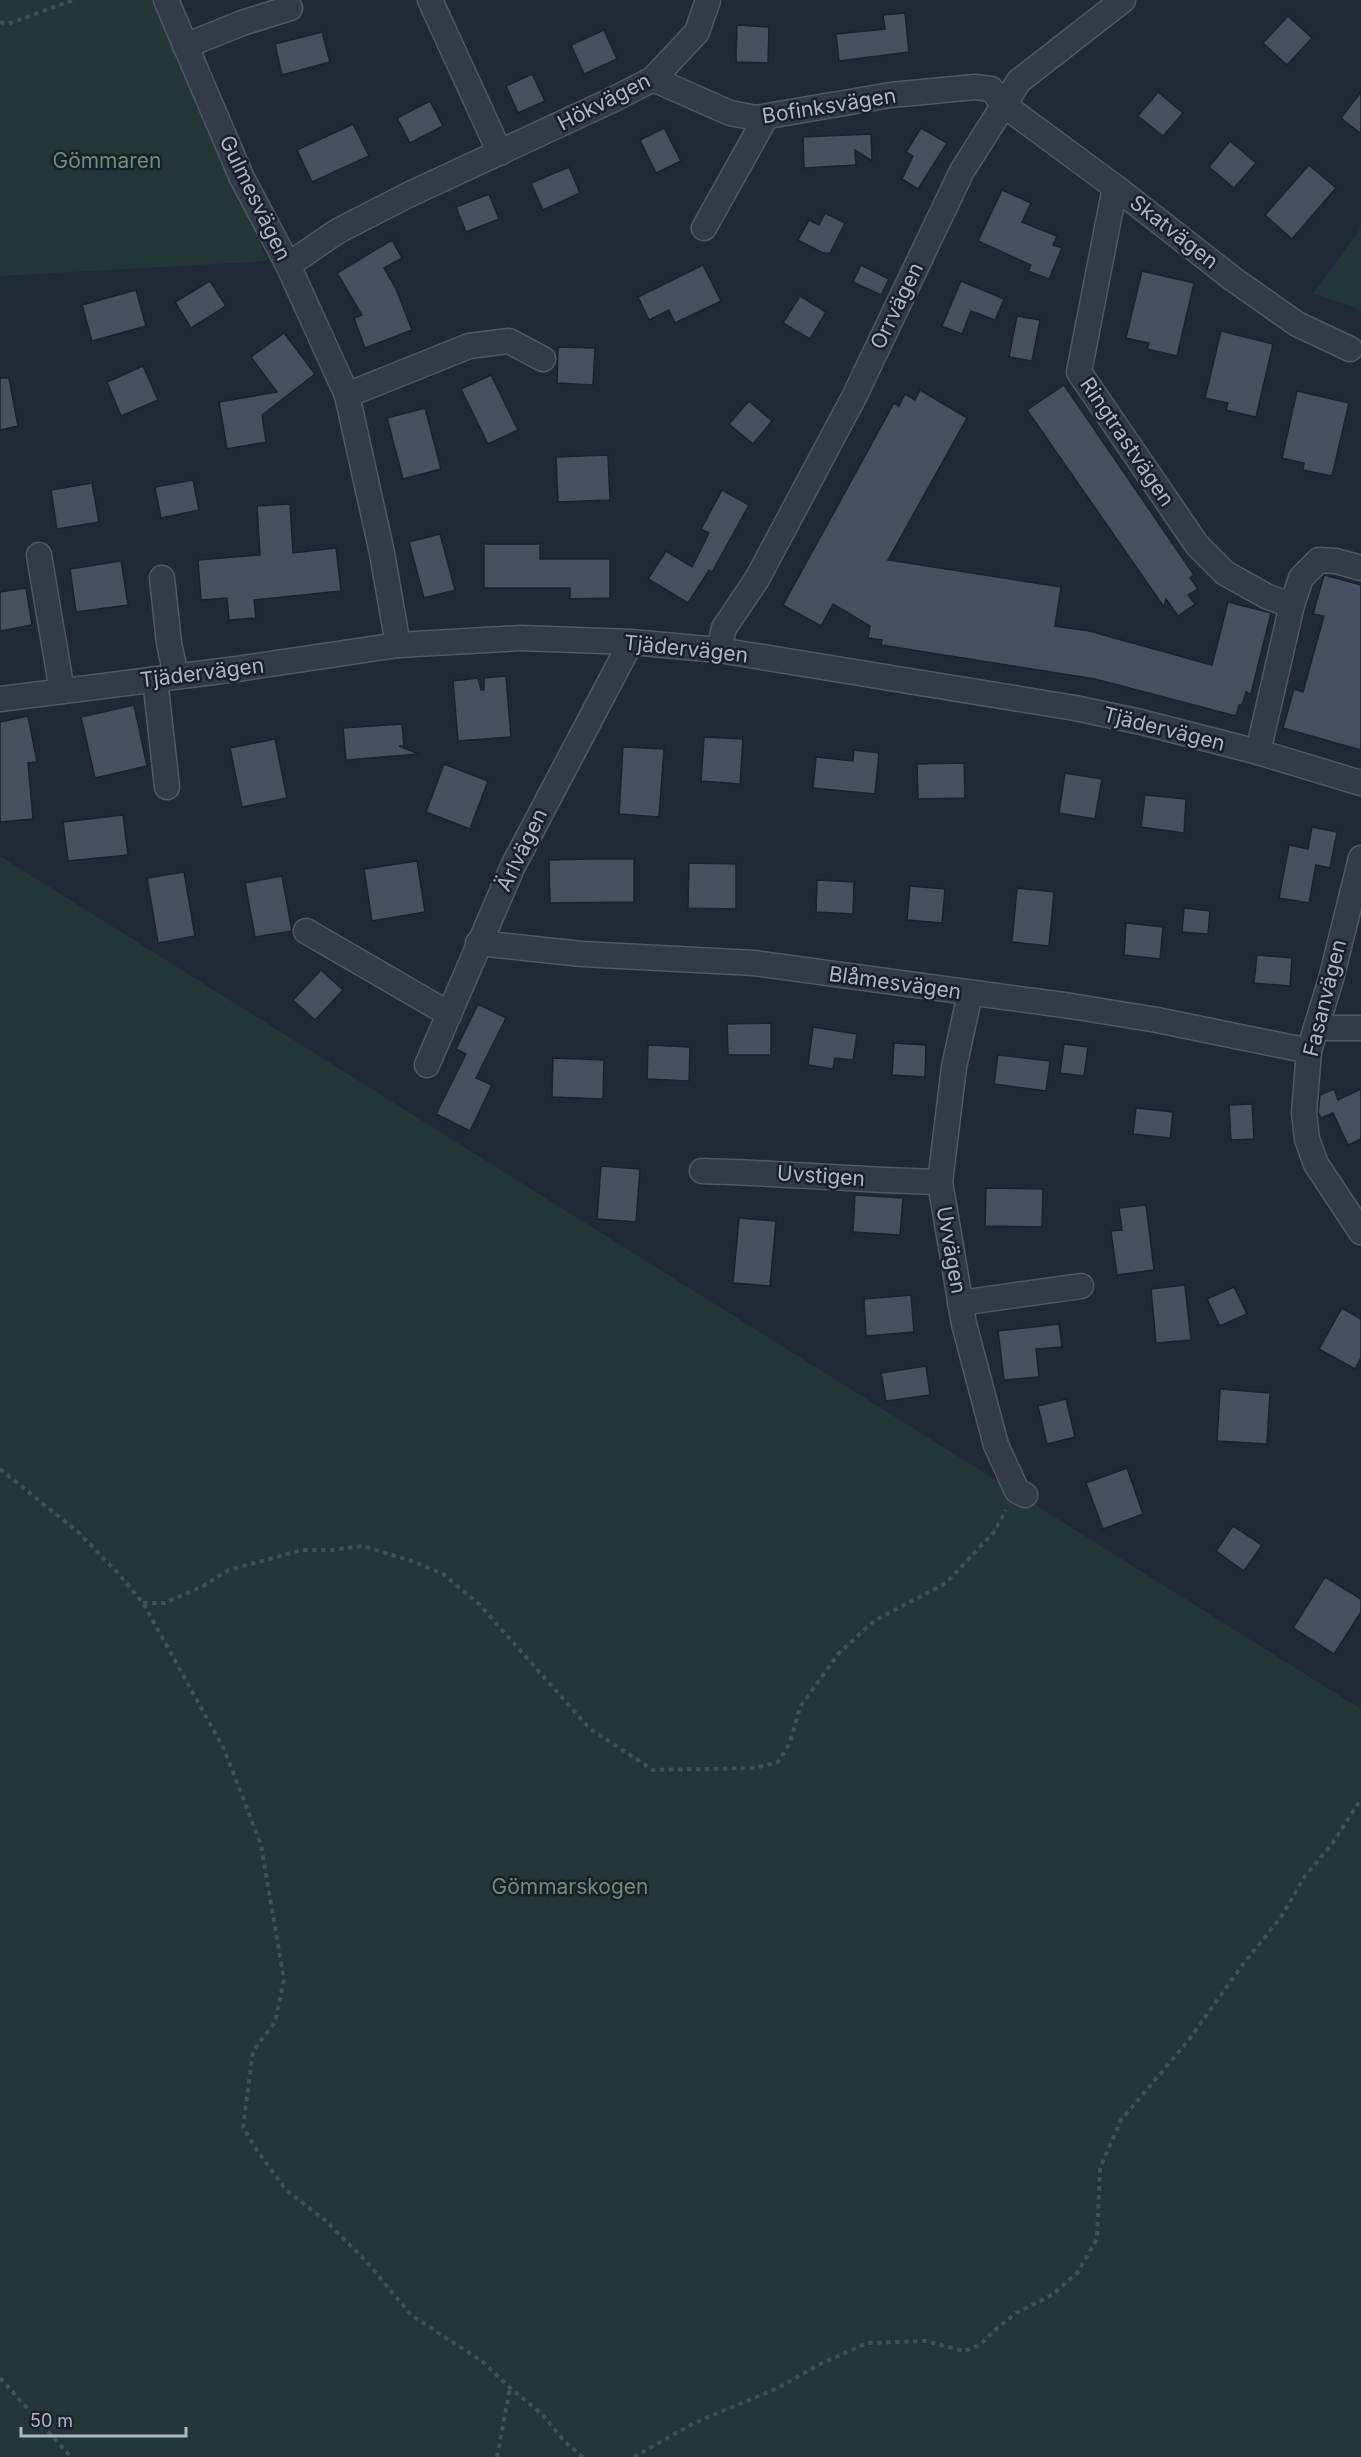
<svg xmlns="http://www.w3.org/2000/svg" width="1361" height="2457" font-family="Inter,sans-serif">
  <style>
    .green { fill: #243638 }
    .building { fill: #47505f; stroke: #1c222d; stroke-width: 1.5 }
    .lines { fill: none; stroke-linecap: round; stroke-linejoin: round }
    .minor-casing { stroke: #525864; stroke-width: 27 }
    .path { stroke: #425356; stroke-width: 4; stroke-dasharray: 4.5 4.5; stroke-linecap: butt }
    .minor { stroke: #343b46; stroke-width: 24 }
    .labels { text-anchor: middle; stroke-width: 5; stroke-linejoin: round; paint-order: stroke }
    .street-label { font-size: 21px; fill: #aeb5c3; stroke: #1a202b }
    .park-label { font-size: 21px; fill: #679273; stroke: #1a202b }
  </style>
  <rect width="100%" height="100%" fill="#212936"/>
  <g class="green">
    <path d="M0,0H154L268,261L0,276Z"/>
    <path d="M1361,228V312L1352,306L1313,294Z"/>
    <path d="M0,856L1361,1709V2457H0Z"/>
  </g>
  <g class="building">
    <path d="M905,13L909,52L839,61L836,34L885,29L883,15Z"/>
    <path d="M1288,16L1312,38L1287,65L1263,43Z"/>
    <path d="M737,25L769,27L768,63L736,62Z"/>
    <path d="M604,30L617,59L584,74L571,45Z"/>
    <path d="M322,32L330,62L282,75L275,44Z"/>
    <path d="M532,74L545,101L518,113L506,86Z"/>
    <path d="M1158,92L1183,113L1163,136L1138,116Z"/>
    <path d="M1361,92V134L1341,118Z"/>
    <path d="M430,101L443,126L410,143L397,118Z"/>
    <path d="M353,124L369,156L312,182L297,150Z"/>
    <path d="M664,128L681,161L656,173L640,140Z"/>
    <path d="M921,128L947,143L918,189L902,179L913,156L906,152Z"/>
    <path d="M871,134L872,161L855,150L856,165L804,168L803,137Z"/>
    <path d="M1230,141L1256,163L1234,188L1209,167Z"/>
    <path d="M1309,165L1336,188L1292,239L1265,215Z"/>
    <path d="M569,167L580,193L543,210L531,183Z"/>
    <path d="M1002,190L1031,203L1022,222L1057,236L1053,245L1062,248L1049,279L1028,271L1031,265L978,241Z"/>
    <path d="M489,194L499,219L466,232L456,207Z"/>
    <path d="M825,213L845,223L830,253H823L798,240L809,220L819,225Z"/>
    <path d="M392,240L402,258L384,268L396,289L412,330L365,348L354,318L362,315L337,273Z"/>
    <path d="M703,265L721,301L675,323L669,310L649,320L638,297Z"/>
    <path d="M861,265L889,279L881,295L853,282Z"/>
    <path d="M1142,271L1194,283L1177,356L1147,349L1149,343L1126,338Z"/>
    <path d="M210,281L226,306L191,328L175,302Z"/>
    <path d="M961,281L1004,299L995,320L971,311L962,334L942,326Z"/>
    <path d="M136,290L146,326L92,341L82,305Z"/>
    <path d="M800,296L826,312L810,339L783,323Z"/>
    <path d="M1017,316L1040,320L1032,361L1009,357Z"/>
    <path d="M1221,331L1273,344L1256,417L1226,410L1228,403L1205,398Z"/>
    <path d="M284,333L315,374L262,415L266,442L227,449L219,402L277,392L251,357Z"/>
    <path d="M558,347L595,348L593,385L557,383Z"/>
    <path d="M143,366L158,400L121,416L107,382Z"/>
    <path d="M491,375L518,430L488,444L461,389Z"/>
    <path d="M0,378H9L18,426L0,430Z"/>
    <path d="M1064,385L1194,575L1190,578L1198,589L1188,595L1195,604L1178,616L1166,599L1164,607L1027,410Z"/>
    <path d="M920,390L967,418L888,560L1061,587L1055,626L1089,631L1212,665L1228,602L1271,613L1251,694L1246,692L1242,705H1239L1236,716L1095,679L881,645L882,640L868,638L870,626L833,604L821,626L783,605L894,403L899,406L905,394L915,400Z"/>
    <path d="M1297,391L1349,403L1332,476L1303,470L1304,463L1282,458Z"/>
    <path d="M749,401L772,421L753,444L729,424Z"/>
    <path d="M425,408L441,469L403,479L387,418Z"/>
    <path d="M608,455L610,500L558,502L556,457Z"/>
    <path d="M193,480L199,510L161,518L155,487Z"/>
    <path d="M92,483L99,522L57,529L51,490Z"/>
    <path d="M722,490L749,505L712,572L709,570L688,603L648,579L666,551L692,567L709,533L701,529Z"/>
    <path d="M290,504L293,553L336,548L341,591L254,600L256,618L229,620L227,598L201,600L198,560L260,555L257,506Z"/>
    <path d="M440,534L455,590L424,598L409,542Z"/>
    <path d="M484,544H540V559H610V598L570,599V588H484Z"/>
    <path d="M121,561L128,605L76,612L70,569Z"/>
    <path d="M1324,575L1361,585V750L1283,728L1294,689L1303,692L1312,659L1324,616L1313,614Z"/>
    <path d="M26,588L32,625L0,631V592Z"/>
    <path d="M506,676L511,737L458,741L453,681L478,678L481,690H484V678Z"/>
    <path d="M134,705L147,766L95,778L81,717Z"/>
    <path d="M28,716L37,762L28,763L33,819L0,822V722Z"/>
    <path d="M402,724L404,746H399L419,754L346,760L343,728Z"/>
    <path d="M704,737L743,739L740,784L701,781Z"/>
    <path d="M275,739L287,798L242,807L230,748Z"/>
    <path d="M623,747L664,749L659,817L619,814Z"/>
    <path d="M854,750L879,753L875,794L813,788L816,757L853,761Z"/>
    <path d="M964,763L965,798L918,799L917,764Z"/>
    <path d="M444,764L488,781L470,829L426,812Z"/>
    <path d="M1065,773L1102,779L1095,819L1059,813Z"/>
    <path d="M1145,795L1186,799L1184,833L1141,827Z"/>
    <path d="M123,815L128,855L68,861L63,822Z"/>
    <path d="M1312,827L1337,832L1330,868L1316,865L1309,903L1279,898L1289,845L1308,849Z"/>
    <path d="M591,859H634V902L550,903L549,860Z"/>
    <path d="M417,861L425,912L372,921L364,869Z"/>
    <path d="M689,863L736,864V909L688,908Z"/>
    <path d="M184,872L195,936L158,943L147,878Z"/>
    <path d="M282,876L292,931L255,937L245,883Z"/>
    <path d="M817,880L854,882L853,914L816,912Z"/>
    <path d="M910,886L945,889L942,923L907,920Z"/>
    <path d="M1017,888L1054,892L1049,946L1012,942Z"/>
    <path d="M1184,908L1210,911L1208,934L1182,932Z"/>
    <path d="M1126,923L1163,927L1160,959L1124,955Z"/>
    <path d="M1257,955L1292,958L1290,986L1254,983Z"/>
    <path d="M321,970L343,990L315,1020L293,1000Z"/>
    <path d="M478,1004L506,1018L476,1078L492,1085L470,1131L436,1114L466,1054L456,1049Z"/>
    <path d="M771,1023V1055H728L727,1024Z"/>
    <path d="M813,1027L857,1034L853,1060L835,1058L833,1069L808,1065Z"/>
    <path d="M894,1043L926,1045L925,1077L892,1075Z"/>
    <path d="M1064,1044L1088,1047L1084,1076L1060,1073Z"/>
    <path d="M648,1045L690,1047L689,1081L647,1079Z"/>
    <path d="M998,1055L1050,1061L1046,1091L994,1084Z"/>
    <path d="M553,1058L604,1060L603,1099L552,1097Z"/>
    <path d="M1334,1089L1338,1100L1361,1089V1139L1348,1145L1333,1113L1321,1118L1318,1112L1320,1095Z"/>
    <path d="M1252,1104L1254,1139L1231,1140L1229,1105Z"/>
    <path d="M1136,1108L1173,1112L1170,1138L1133,1134Z"/>
    <path d="M601,1166L640,1169L636,1222L597,1219Z"/>
    <path d="M986,1188L1043,1189L1042,1227L985,1226Z"/>
    <path d="M855,1195L903,1198L900,1235L853,1232Z"/>
    <path d="M1146,1205L1154,1270L1117,1275L1111,1231L1122,1230L1119,1208Z"/>
    <path d="M739,1218L776,1221L770,1286L733,1283Z"/>
    <path d="M1185,1285L1191,1340L1156,1343L1151,1289Z"/>
    <path d="M1234,1287L1247,1314L1220,1326L1207,1299Z"/>
    <path d="M911,1295L914,1332L866,1336L864,1299Z"/>
    <path d="M1342,1308L1361,1319V1358L1355,1369L1319,1349Z"/>
    <path d="M1059,1324L1062,1347L1036,1349L1039,1377L1004,1380L998,1331Z"/>
    <path d="M926,1366L930,1395L886,1401L881,1373Z"/>
    <path d="M1220,1389L1270,1393L1267,1444L1217,1441Z"/>
    <path d="M1066,1399L1075,1437L1047,1444L1038,1406Z"/>
    <path d="M1127,1468L1143,1514L1103,1529L1086,1483Z"/>
    <path d="M1233,1526L1262,1545L1244,1571L1216,1551Z"/>
    <path d="M1325,1577L1361,1599V1612L1334,1654L1293,1628Z"/>
  </g>
  <g class="lines">
    <g class="minor-casing">
      <g id="minor">
        <path d="M166,0L242,178L288,265L347,395L382,553L398,645"/>
        <path d="M430,0L500,153"/>
        <path d="M185,46L242,23L290,8"/>
        <path d="M653,79L730,113L756,118L891,95L975,87L991,89L1005,106L1115,187L1233,279L1297,324L1350,349"/>
        <path d="M1115,187L1079,372L1197,545L1225,573L1268,597L1292,605"/>
        <path d="M704,228L766,117"/>
        <path d="M288,265L338,231L408,195L612,100L653,79L697,32L708,0"/>
        <path d="M347,395L469,346L509,341L543,359"/>
        <path d="M39,555L62,691"/>
        <path d="M162,578L169,643L176,676"/>
        <path d="M719,650L724,628L757,579L854,397L962,171L1019,81L1123,0"/>
        <path d="M155,679L167,787"/>
        <path d="M0,699L237,669L398,645L521,638L631,642L719,650L1075,708L1141,722L1258,752L1361,783"/>
        <path d="M1258,752L1292,605L1301,578L1319,560L1336,561L1361,568"/>
        <path d="M1361,858L1331,979L1309,1051L1304,1113L1307,1139L1316,1164L1361,1232"/>
        <path d="M306,931L449,1014"/>
        <path d="M478,943L582,954L754,963L1071,1006L1157,1020L1309,1051"/>
        <path d="M970,994L954,1067L940,1182L964,1324L996,1445L1017,1491L1025,1495"/>
        <path d="M1316,1028H1361"/>
        <path d="M427,1065L513,866L631,642"/>
        <path d="M702,1171C781,1173 860,1180 940,1182"/>
        <path d="M960,1303L1081,1286"/>
      </g>
    </g>
    <g class="path">
      <path d="M0,22L8,24L73,0"/>
      <path d="M0,1469L78,1532L117,1572L143,1603L224,1749L261,1845L284,1980L275,2022L253,2051L243,2127L258,2152L286,2190L326,2221L366,2261L411,2315L483,2362L510,2388L542,2414L565,2442L583,2457"/>
      <path d="M143,1603H165L203,1586L229,1570L302,1550H332L363,1546L412,1561L443,1574L479,1604L589,1728L653,1770L755,1768L778,1762L790,1743L800,1707L839,1653L874,1621L946,1583L994,1532L1006,1510"/>
      <path d="M0,2378L71,2457"/>
      <path d="M497,2457L510,2388"/>
      <path d="M634,2457L694,2423L778,2388L818,2365L867,2343L925,2341L964,2351L980,2345L996,2329L1016,2313L1052,2295L1077,2273L1097,2239L1100,2168L1121,2120L1188,2041L1241,1967L1281,1917L1305,1876L1332,1844L1361,1799"/>
    </g>
    <use href="#minor" class="minor"/>
  </g>
  <g class="labels">
    <g class="street-label">
      <text transform="translate(604 102) rotate(-27)" y="7">Hökvägen</text>
      <text transform="translate(829 106) rotate(-9)" y="7">Bofinksvägen</text>
      <text transform="translate(255 198) rotate(64)" y="7">Gulmesvägen</text>
      <text transform="translate(1174 232) rotate(38)" y="7">Skatvägen</text>
      <text transform="translate(897 306) rotate(-64)" y="7">Orrvägen</text>
      <text transform="translate(1127 442) rotate(56)" y="7">Ringtrastvägen</text>
      <text transform="translate(686 649) rotate(6)" y="7">Tjädervägen</text>
      <text transform="translate(202 673) rotate(-7)" y="7">Tjädervägen</text>
      <text transform="translate(1164 729) rotate(14)" y="7">Tjädervägen</text>
      <text transform="translate(522 850) rotate(-64)" y="7">Ärlvägen</text>
      <text transform="translate(895 983) rotate(8)" y="7">Blåmesvägen</text>
      <text transform="translate(1325 998) rotate(-76)" y="7">Fasanvägen</text>
      <text transform="translate(821 1176) rotate(4)" y="7">Uvstigen</text>
      <text transform="translate(951 1250) rotate(80)" y="7">Uvvägen</text>
    </g>
    <g class="park-label">
      <text x="107" y="168">Gömmaren</text>
      <text x="570" y="1894">Gömmarskogen</text>
    </g>
  </g>
  <path d="M21 2427v9h165v-9" fill="none" stroke="#aeb5c3" stroke-width="3"/>
  <text x="30" y="2427" font-size="18" fill="#aeb5c3" stroke="#1a202b" stroke-width="4.5" paint-order="stroke">50 m</text>
</svg>
